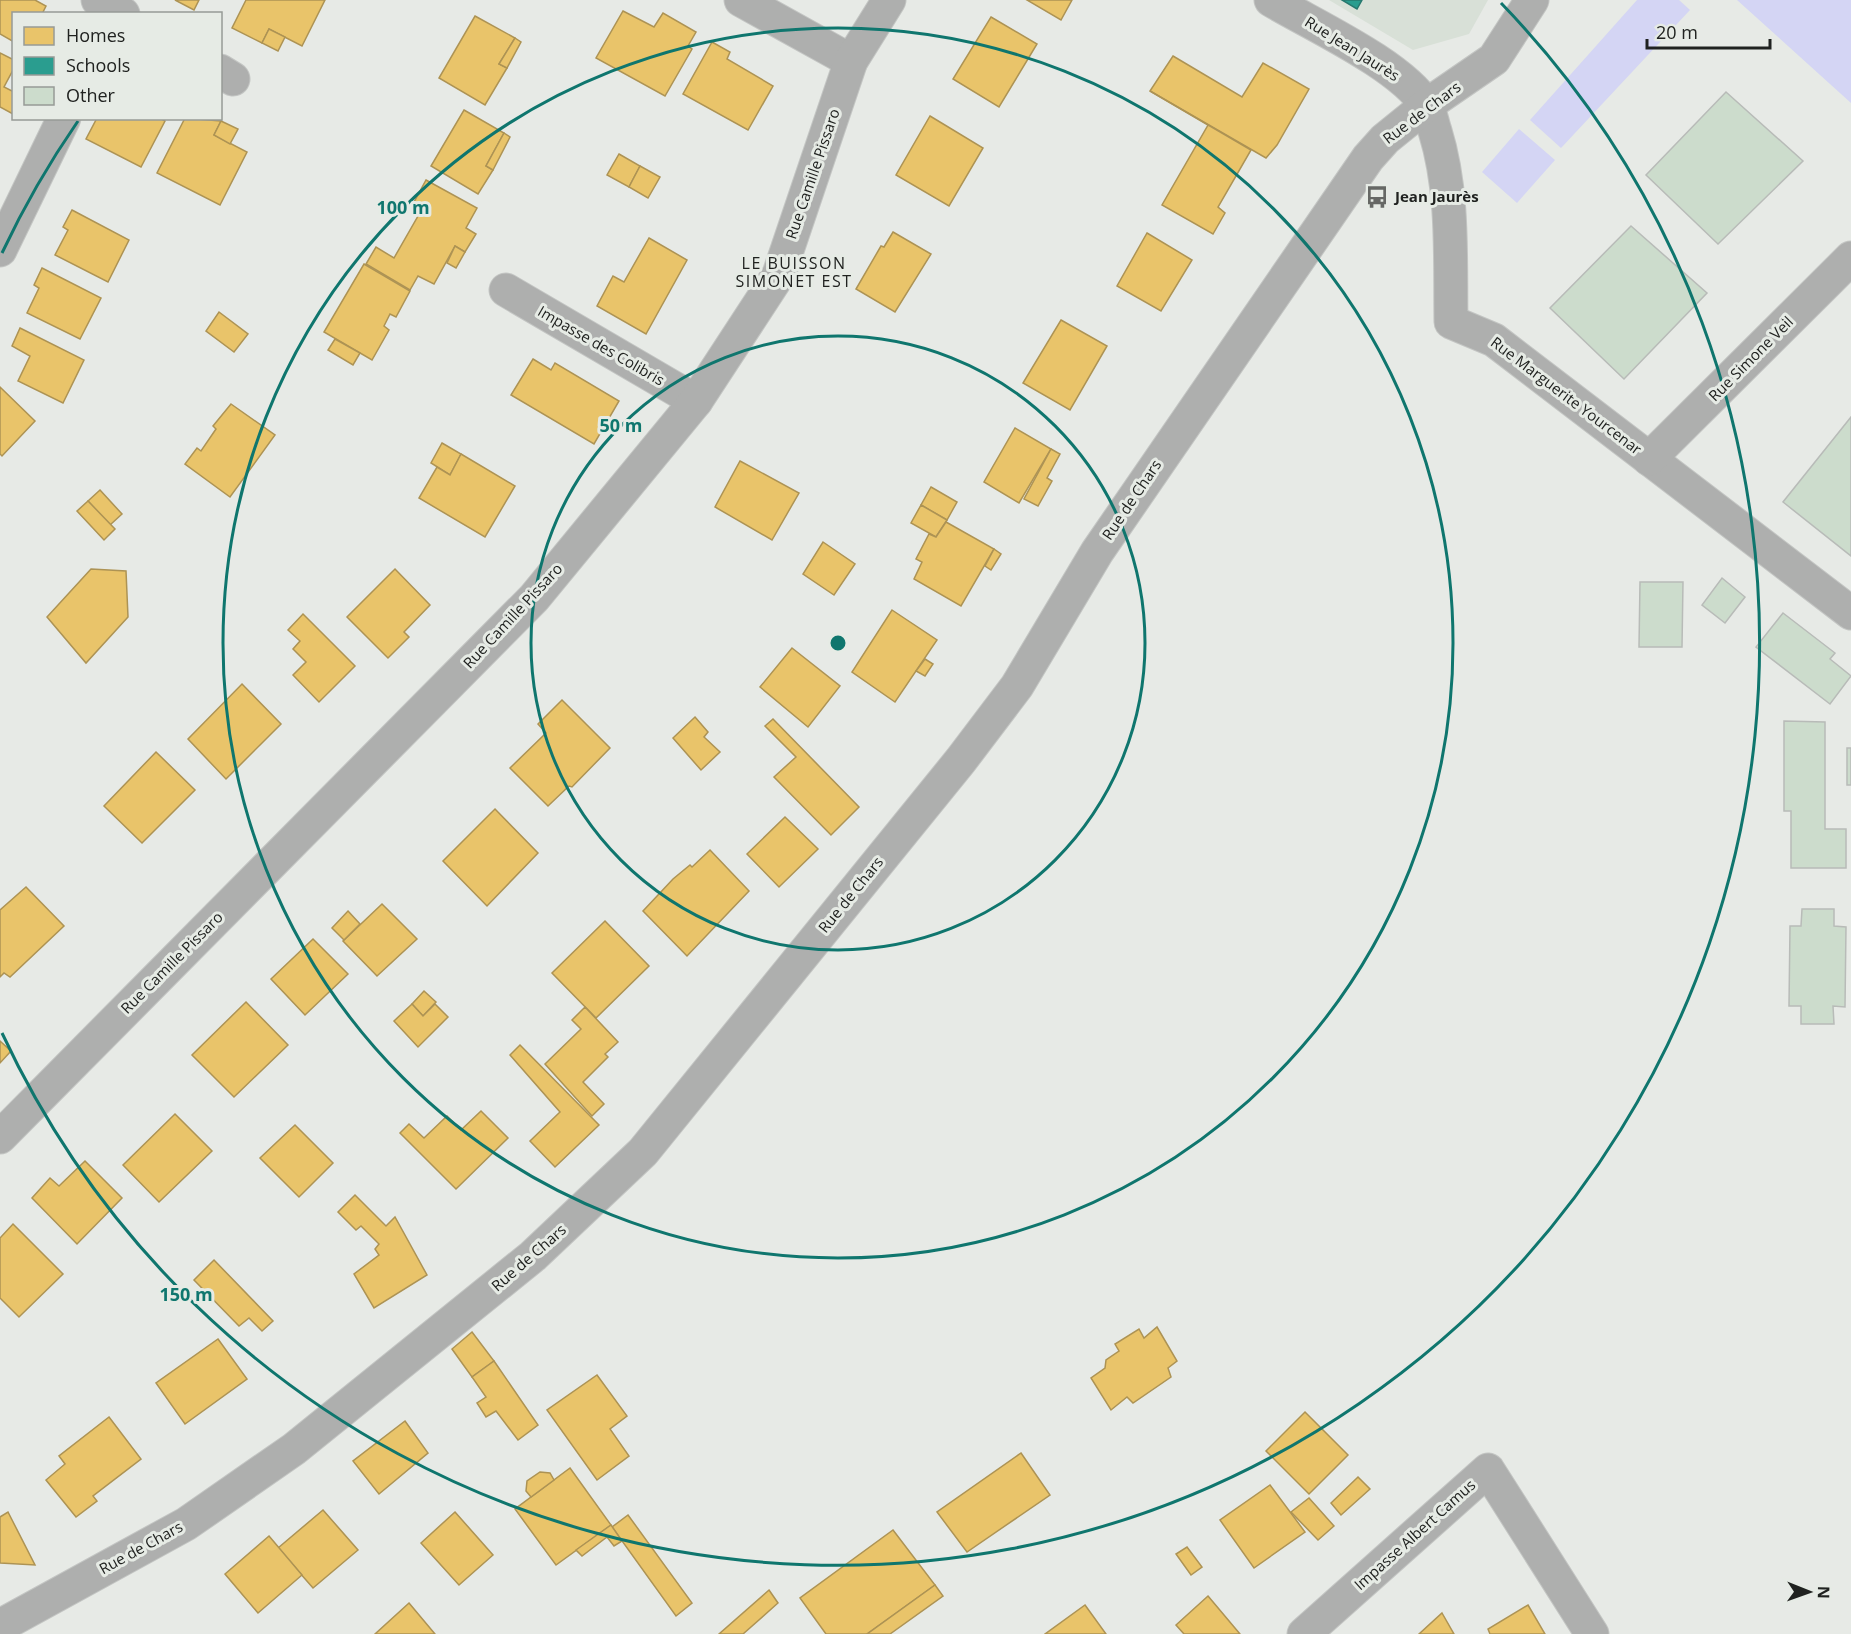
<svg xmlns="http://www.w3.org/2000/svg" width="1851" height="1634" font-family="'Open Sans',sans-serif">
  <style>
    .built { fill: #d8e0d7 }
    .green { fill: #d4d5f4 }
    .homes { fill: #e9c46a; stroke: #ad9354; stroke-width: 1.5 }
    .schools { fill: #2a9d8f; stroke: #27786e; stroke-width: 1.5 }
    .building { fill: #ccdccc; stroke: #b8bbb8; stroke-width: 1.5 }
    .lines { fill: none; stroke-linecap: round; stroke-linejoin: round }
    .minor-casing { stroke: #c3c5c3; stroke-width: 35 }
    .minor { stroke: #aeafae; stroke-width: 33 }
    .ring { fill: none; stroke: #0f766e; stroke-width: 3 }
    .labels { text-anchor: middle; stroke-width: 6; stroke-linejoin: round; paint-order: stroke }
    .street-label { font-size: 15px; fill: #202220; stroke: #e6ebe5 }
    .poi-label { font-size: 15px; font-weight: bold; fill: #202220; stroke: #e6ebe5; text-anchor: start }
    .neighbourhood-label { font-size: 16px; letter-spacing: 1.5px; fill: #202220; stroke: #e6ebe5 }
    .centre { fill: #0f766e; stroke: #e6ebe5; stroke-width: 3 }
    .ring-label { font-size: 18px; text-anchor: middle; font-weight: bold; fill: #0f766e; stroke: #e6ebe5; stroke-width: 6; stroke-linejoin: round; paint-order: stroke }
  </style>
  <rect width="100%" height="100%" fill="#e7eae6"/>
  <path class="built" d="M1329,0H1488L1469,34L1413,50Z"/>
  <g class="green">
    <path d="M1637,0H1679L1690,10L1561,148L1530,120Z"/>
    <path d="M1737,0H1851V103Z"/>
    <path d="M1519,129L1555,160L1517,203L1482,172Z"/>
  </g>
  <g class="homes">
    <path d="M0,0H35L46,6L42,14H14V42L0,34Z"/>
    <path d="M175,0H199L194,10Z"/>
    <path d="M246,0H325L302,46L269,29L262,43L232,28Z"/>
    <path d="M1027,0H1072L1061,20Z"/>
    <path d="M623,11L654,27L663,13L696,32L688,46L692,49L665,96L596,58Z"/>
    <path d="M475,16L515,38L499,64L507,68L485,105L439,78Z"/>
    <path d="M991,17L1037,44L999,107L953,79Z"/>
    <path d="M269,29L285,37L278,51L262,43Z"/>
    <path d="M515,38L521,42L507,68L499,64Z"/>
    <path d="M712,42L730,52L727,59L773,86L748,130L683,94Z"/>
    <path d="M0,53L14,60V68L4,87L14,92L13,114L0,107Z"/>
    <path d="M1173,56L1242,97L1263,63L1309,89L1277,145L1266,158L1150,91Z"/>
    <path d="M1150,91L1251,150L1218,207L1225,213L1213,234L1162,205L1208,125Z"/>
    <path d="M464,110L504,133L486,166L493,170L478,194L431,166Z"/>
    <path d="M930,116L983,148L949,206L896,175Z"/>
    <path d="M97,118H160L165,121L141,167L86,139Z"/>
    <path d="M185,118L221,121L214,135L247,152L220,205L157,173Z"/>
    <path d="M221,121L238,129L230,144L214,135Z"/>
    <path d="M504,133L510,137L493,170L486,166Z"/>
    <path d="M619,154L640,166L629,187L607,175Z"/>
    <path d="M640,166L660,177L648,198L629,187Z"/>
    <path d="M426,180L477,208L466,228L476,234L465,252L455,246L434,284L418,276L410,290L366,264L376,247L394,258L422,209L413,204Z"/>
    <path d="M72,210L129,240L108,282L55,255L68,230L63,227Z"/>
    <path d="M893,232L931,254L895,312L856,289L881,246L884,247Z"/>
    <path d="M1147,233L1192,260L1161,311L1117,286Z"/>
    <path d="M649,238L687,260L646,334L597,306L613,276L624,282Z"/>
    <path d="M455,246L465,252L456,268L447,263Z"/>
    <path d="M364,264L410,291L396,317L390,314L384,326L389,330L372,360L324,332Z"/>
    <path d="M42,268L101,298L80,339L27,313L39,288L34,285Z"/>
    <path d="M219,312L248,334L234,352L206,331Z"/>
    <path d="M1061,320L1107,346L1070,410L1023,383Z"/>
    <path d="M20,328L84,360L63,403L18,381L30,356L12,346Z"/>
    <path d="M335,339L360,353L353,365L328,350Z"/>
    <path d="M533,359L551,370L555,363L619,401L594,444L511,395Z"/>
    <path d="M0,387L35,421L2,456L0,454Z"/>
    <path d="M231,404L275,435L230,497L185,464L197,448L201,451L216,429L213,426Z"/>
    <path d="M1015,428L1051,449L1019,503L984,482Z"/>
    <path d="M442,443L461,454L450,475L431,463Z"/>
    <path d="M1051,449L1060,454L1047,478L1052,481L1038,506L1024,499Z"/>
    <path d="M461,454L515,486L485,537L419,498L437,467L450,475Z"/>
    <path d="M740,461L799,493L772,540L715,507Z"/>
    <path d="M931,487L957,502L947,520L921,505Z"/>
    <path d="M100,490L122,514L110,525L88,501Z"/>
    <path d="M88,501L115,529L104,540L77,511Z"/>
    <path d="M921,505L947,520L936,537L911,523Z"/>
    <path d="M946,522L994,549L961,606L914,579L922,562L916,559L929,534L936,537Z"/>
    <path d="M823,542L855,564L834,595L803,574Z"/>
    <path d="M994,549L1001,554L991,570L985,566Z"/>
    <path d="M91,569L126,571L128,617L86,663L47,617Z"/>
    <path d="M395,569L430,605L404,632L409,637L388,658L347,617Z"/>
    <path d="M892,610L937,640L895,702L852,672Z"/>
    <path d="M303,614L355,666L319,702L293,675L306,662L293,649L300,641L288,630Z"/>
    <path d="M792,648L840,686L808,727L760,687Z"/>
    <path d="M925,659L933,664L925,676L916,671Z"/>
    <path d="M242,684L281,724L226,779L188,739Z"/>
    <path d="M562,700L610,748L572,787L569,786L548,806L510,768L546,733L538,724Z"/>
    <path d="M695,717L708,732L704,737L720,752L701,770L673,738Z"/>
    <path d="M773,719L859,807L831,835L774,777L796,757L765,726Z"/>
    <path d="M156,752L195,790L142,843L104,806Z"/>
    <path d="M495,809L538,853L487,906L443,861Z"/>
    <path d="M785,817L818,849L779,887L747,854Z"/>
    <path d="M710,850L749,891L687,956L643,911L673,879L690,865L692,867Z"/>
    <path d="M26,887L64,926L10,977L4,973L0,977V910Z"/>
    <path d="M382,904L417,939L377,976L343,941Z"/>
    <path d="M348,911L360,924L344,940L332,928Z"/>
    <path d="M605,921L649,966L596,1018L552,973Z"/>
    <path d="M313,939L348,974L305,1015L271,979Z"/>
    <path d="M424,991L436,1002L423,1016L412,1004Z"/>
    <path d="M246,1002L288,1045L234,1097L192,1055Z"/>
    <path d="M412,1004L423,1016L435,1004L448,1017L418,1047L394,1021Z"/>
    <path d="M585,1007L618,1042L605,1054L608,1057L583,1082L604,1104L592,1116L545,1064L581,1029L572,1020Z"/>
    <path d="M0,1041L11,1051L0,1063Z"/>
    <path d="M520,1045L599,1125L555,1167L530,1141L560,1112L510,1055Z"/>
    <path d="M481,1111L508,1138L456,1189L400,1133L409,1124L424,1138L447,1116L461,1130Z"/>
    <path d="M175,1114L212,1151L159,1202L123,1165Z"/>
    <path d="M295,1125L333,1163L299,1197L260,1158Z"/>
    <path d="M85,1161L122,1198L77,1244L32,1198L50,1178L59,1186Z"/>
    <path d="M355,1195L386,1226L395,1217L427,1275L374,1308L354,1274L379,1255L375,1249L379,1244L361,1226L356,1230L338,1212Z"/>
    <path d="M13,1224L63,1274L19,1317L0,1298V1238Z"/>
    <path d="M214,1260L273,1321L262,1331L249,1318L239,1326L194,1280Z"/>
    <path d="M1157,1327L1177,1361L1168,1368L1171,1377L1133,1403L1127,1397L1111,1410L1091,1378L1105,1368L1106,1360L1119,1351L1115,1344L1139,1329L1144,1338Z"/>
    <path d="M472,1332L494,1361L472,1377L452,1349Z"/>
    <path d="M218,1339L247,1379L185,1424L156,1383Z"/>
    <path d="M494,1361L538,1425L518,1440L496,1411L486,1417L477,1403L486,1397L472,1377Z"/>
    <path d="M597,1375L627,1416L610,1429L629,1456L597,1480L547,1410Z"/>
    <path d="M1305,1412L1348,1455L1309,1494L1266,1451Z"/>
    <path d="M109,1417L141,1459L93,1496L97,1501L76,1517L46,1480L65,1464L59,1456Z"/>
    <path d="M405,1421L428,1453L379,1494L353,1461Z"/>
    <path d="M1021,1453L1050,1495L967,1552L937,1512Z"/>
    <path d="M570,1468L611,1525L556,1565L515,1509Z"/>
    <path d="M540,1472L550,1473L554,1480L531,1497L526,1491L527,1481Z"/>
    <path d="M1358,1477L1370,1489L1341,1515L1331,1503Z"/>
    <path d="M1270,1485L1305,1532L1254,1568L1220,1520Z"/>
    <path d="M1309,1498L1334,1526L1318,1540L1291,1512Z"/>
    <path d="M323,1510L358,1550L313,1588L278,1548Z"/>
    <path d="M8,1512L35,1565L0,1563V1517Z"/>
    <path d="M455,1512L493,1555L459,1585L421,1543Z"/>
    <path d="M628,1515L692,1603L676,1616L612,1527Z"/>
    <path d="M611,1525L622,1541L614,1546L607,1537L582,1556L576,1550Z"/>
    <path d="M893,1530L935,1585L867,1634H826L800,1598Z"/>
    <path d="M269,1536L302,1575L258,1613L225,1574Z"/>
    <path d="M1187,1547L1202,1567L1191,1575L1176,1554Z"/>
    <path d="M935,1585L943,1596L890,1634H867Z"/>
    <path d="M769,1590L778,1603L743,1634H719Z"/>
    <path d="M1208,1596L1240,1634H1184L1176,1625Z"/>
    <path d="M409,1603L435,1634H375Z"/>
    <path d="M1085,1605L1106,1634H1045Z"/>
    <path d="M1528,1605L1545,1634H1490L1488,1629Z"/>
    <path d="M1442,1613L1454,1634H1419Z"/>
  </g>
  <path class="schools" d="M1342,0H1362L1357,9Z"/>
  <g class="building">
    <path d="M1726,92L1803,161L1718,244L1646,175Z"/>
    <path d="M1631,226L1707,293L1624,379L1550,308Z"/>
    <path d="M1851,417V556L1783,502Z"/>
    <path d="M1722,578L1745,597L1725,623L1702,605Z"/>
    <path d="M1640,582H1683L1682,647H1639Z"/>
    <path d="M1783,613L1835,653L1830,659L1851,676L1830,704L1756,647Z"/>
    <path d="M1784,721L1825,722V829H1846V868H1791V811H1784Z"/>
    <rect x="1847" y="748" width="4" height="37"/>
    <path d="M1802,909H1834V926L1846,927L1845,1007L1833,1006L1834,1024H1801V1006H1789L1790,926H1801Z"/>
  </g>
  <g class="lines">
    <g class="minor-casing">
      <g id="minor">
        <path d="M98,0L123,14"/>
        <path d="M741,0L851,61"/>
        <path d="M1271,0C1313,25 1401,65 1426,105C1431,112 1432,123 1435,131C1454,192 1450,258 1451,322L1494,340L1851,613"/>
        <path d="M220,71L233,79"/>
        <path d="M0,250L64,118"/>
        <path d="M506,290L696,401"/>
        <path d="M1649,459L1851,258"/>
        <path d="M0,1137L534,598L696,401L779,274L851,61L889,0"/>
        <path d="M0,1626L186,1524L294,1449L533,1256L643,1152L961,760L1017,686L1097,552L1368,158L1385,139L1427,105L1494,59L1532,0"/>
        <path d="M1304,1634L1488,1470L1592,1634"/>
      </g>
    </g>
    <use href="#minor" class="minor"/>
  </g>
  <g class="ring">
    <circle cx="838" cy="643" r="307"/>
    <circle cx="838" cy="643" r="615"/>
    <path d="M2 253A922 922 0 0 1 78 121M1501 3A922 922 0 1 1 2 1033"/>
  </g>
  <defs>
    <g id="bus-bare" transform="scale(1.8)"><path d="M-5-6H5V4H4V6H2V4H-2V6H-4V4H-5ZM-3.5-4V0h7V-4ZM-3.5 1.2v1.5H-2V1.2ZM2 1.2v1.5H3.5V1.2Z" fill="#666865" stroke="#e6ebe5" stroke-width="2.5" paint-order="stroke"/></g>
  </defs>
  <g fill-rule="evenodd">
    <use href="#bus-bare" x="1377" y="197"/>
  </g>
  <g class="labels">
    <g class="street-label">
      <text transform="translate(1352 49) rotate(32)" y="5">Rue Jean Jaurès</text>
      <text transform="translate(1422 113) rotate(-37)" y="5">Rue de Chars</text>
      <text transform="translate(813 174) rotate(-71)" y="5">Rue Camille Pissaro</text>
      <text transform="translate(601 346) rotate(30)" y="5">Impasse des Colibris</text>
      <text transform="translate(1751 359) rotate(-45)" y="5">Rue Simone Veil</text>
      <text transform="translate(1566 396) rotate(37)" y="5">Rue Marguerite Yourcenar</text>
      <text transform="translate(1132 500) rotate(-56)" y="5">Rue de Chars</text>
      <text transform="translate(513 616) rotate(-47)" y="5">Rue Camille Pissaro</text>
      <text transform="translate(851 895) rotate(-51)" y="5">Rue de Chars</text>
      <text transform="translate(172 963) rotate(-45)" y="5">Rue Camille Pissaro</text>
      <text transform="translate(529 1258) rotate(-41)" y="5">Rue de Chars</text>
      <text transform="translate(1415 1535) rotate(-42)" y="5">Impasse Albert Camus</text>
      <text transform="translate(141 1548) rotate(-29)" y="5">Rue de Chars</text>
    </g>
    <g class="poi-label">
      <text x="1395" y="202">Jean Jaurès</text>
    </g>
    <g class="neighbourhood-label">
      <text x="794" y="269">LE BUISSON<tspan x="794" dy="18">SIMONET EST</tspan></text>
    </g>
  </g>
  <circle cx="838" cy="643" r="9" class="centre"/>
  <g class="ring-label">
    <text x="403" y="214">100 m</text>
    <text x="621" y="432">50 m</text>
    <text x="186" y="1301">150 m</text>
  </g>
  <rect x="12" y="12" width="210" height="108" fill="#e6ebe5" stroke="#979b96" stroke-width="1.5"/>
  <rect x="24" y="27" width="30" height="18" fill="#e9c46a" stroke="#979b96" stroke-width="1.5"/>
  <text x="66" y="42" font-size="18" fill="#202220">Homes</text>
  <rect x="24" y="57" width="30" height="18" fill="#2a9d8f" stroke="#979b96" stroke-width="1.5"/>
  <text x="66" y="72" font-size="18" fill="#202220">Schools</text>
  <rect x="24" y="87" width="30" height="18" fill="#ccdccc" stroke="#979b96" stroke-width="1.5"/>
  <text x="66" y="102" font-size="18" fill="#202220">Other</text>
  <g transform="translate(1809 1592) rotate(91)" stroke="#e6ebe5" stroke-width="4.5" paint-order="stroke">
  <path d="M0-4.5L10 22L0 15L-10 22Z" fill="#202220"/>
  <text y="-9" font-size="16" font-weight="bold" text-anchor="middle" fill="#202220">N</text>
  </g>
  <path d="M1647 39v9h123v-9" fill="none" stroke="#202220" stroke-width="3"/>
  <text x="1656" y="39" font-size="18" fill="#202220" stroke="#e6ebe5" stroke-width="4.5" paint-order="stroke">20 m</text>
</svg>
